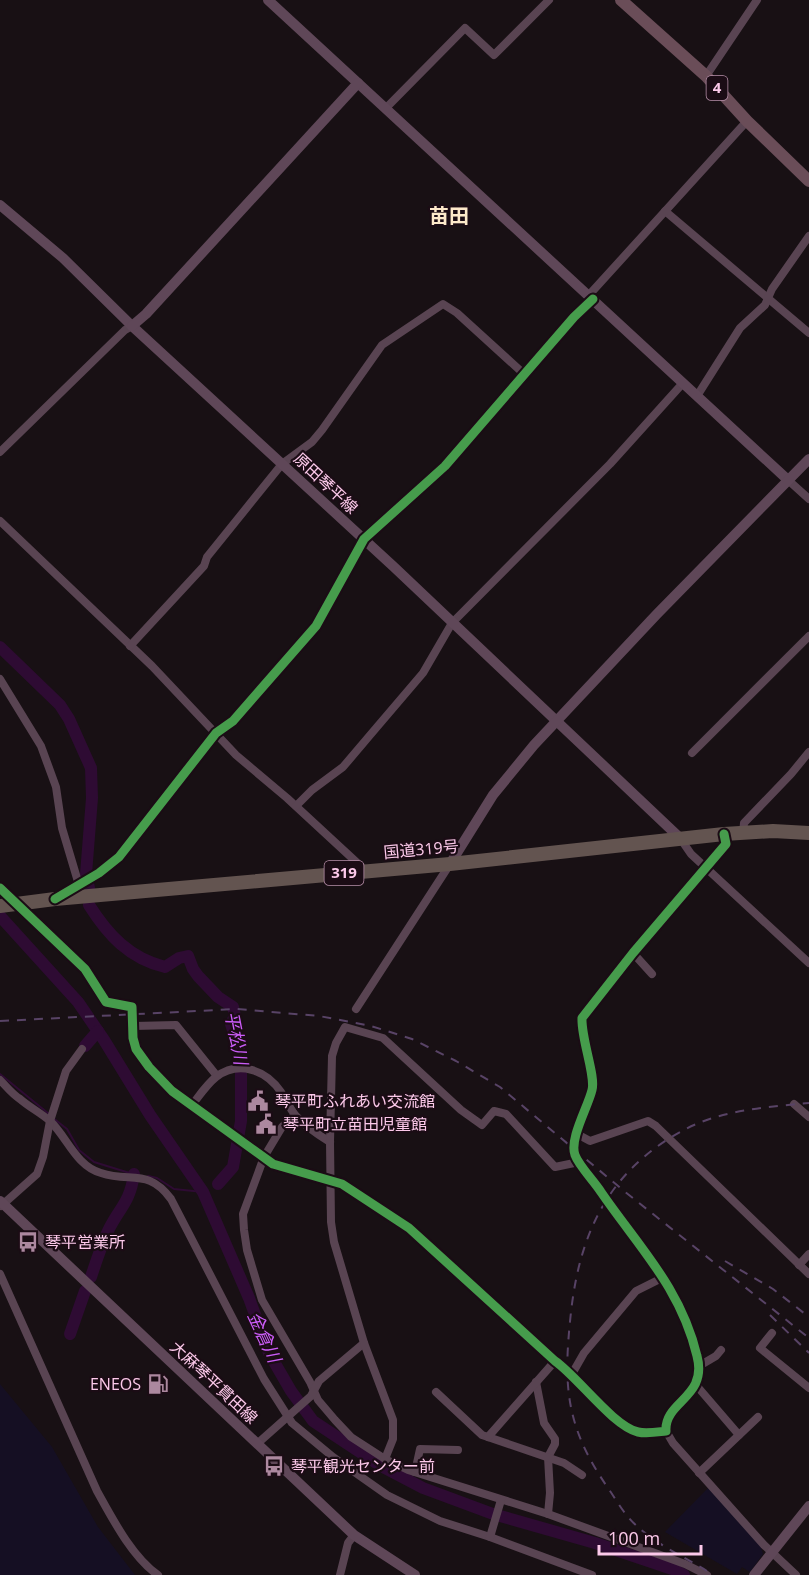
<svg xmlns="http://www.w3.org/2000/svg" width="809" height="1575" font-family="'Open Sans','Noto Sans JP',sans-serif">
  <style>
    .green { fill: #150f23 }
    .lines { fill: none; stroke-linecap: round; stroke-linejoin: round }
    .stream { stroke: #2e0b33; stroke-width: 2 }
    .river { stroke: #2e0b33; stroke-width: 12 }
    .street { stroke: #594452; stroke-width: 8 }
    .secondary { stroke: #5f4758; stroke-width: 10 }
    .primary { stroke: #6a4d58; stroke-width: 12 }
    .highway { stroke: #635450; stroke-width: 14 }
    .rail { stroke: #584366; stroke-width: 2; stroke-dasharray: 9 8; stroke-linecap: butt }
    .cycleway-casing { stroke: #1b0c15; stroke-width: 13 }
    .cycleway { stroke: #469c4c; stroke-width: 9 }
    .labels { text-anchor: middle; stroke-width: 4.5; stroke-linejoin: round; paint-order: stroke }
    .shield { fill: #1b0c15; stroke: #b890aa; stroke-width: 1.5 }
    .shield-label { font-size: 15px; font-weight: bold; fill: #fcc9ea }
    .street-label { font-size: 16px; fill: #fcc9ea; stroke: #1b0c15 }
    .poi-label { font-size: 16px; fill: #fcc9ea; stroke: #1b0c15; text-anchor: start }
    .water-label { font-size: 18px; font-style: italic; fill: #ca5cf7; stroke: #1b0c15 }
    .quarter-label { font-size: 20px; font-weight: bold; fill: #fde9ca; stroke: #1b0c15 }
  </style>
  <rect width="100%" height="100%" fill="#181014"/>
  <g class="green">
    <path d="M0,1384L52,1447L98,1527L135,1575H0Z"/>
    <path d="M709,1487L761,1547L763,1554L750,1572L742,1567L737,1574L665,1532Z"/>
  </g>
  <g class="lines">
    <g class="stream">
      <path d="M0,1074L49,1114"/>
      <path d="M53,1118L67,1129L79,1150L94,1162L136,1175"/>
      <path d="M148,1176L157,1178L174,1189L203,1192"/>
    </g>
    <g class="river">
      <path d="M0,647L60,705L69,719L91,768L92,798L86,874L89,888"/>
      <path d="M89,905C108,935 129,958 165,967L179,958L188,956L193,969L198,976L218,997L233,1007L235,1016L231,1024L241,1056V1121L233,1167L218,1184"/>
      <path d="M0,916L78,1002L104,1040L150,1115L203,1192L249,1298L269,1353L291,1391L313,1421L381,1466L423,1488L493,1514L595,1543L675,1570L684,1575"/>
      <path d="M85,1046L98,1031"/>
      <path d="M91,1277C96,1262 101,1246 108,1231C119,1208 130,1203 134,1174"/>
      <path d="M70,1334L85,1291"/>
    </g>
    <g class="street">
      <path d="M706,76L757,0"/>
      <path d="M386,108L465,28L494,55L549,0"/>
      <path d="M665,211L809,333"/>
      <path d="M589,295L747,121"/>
      <path d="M697,396L740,328L765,305L772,289L809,236"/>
      <path d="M0,452L125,330L132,326"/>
      <path d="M788,480L809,499"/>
      <path d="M0,521L152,666L236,755L287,798L366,871"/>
      <path d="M130,646L204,566L207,557L282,464L312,442L322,430L382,345L443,304L457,313L524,374"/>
      <path d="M0,679L41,746L56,787L62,828L79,885"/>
      <path d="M692,753L809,636"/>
      <path d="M296,806L312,790L343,767L371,734L423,673L452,623L610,464L683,383"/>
      <path d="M743,833L744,823L791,774L809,752"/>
      <path d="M680,838L691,854L809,963"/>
      <path d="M0,888L85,969L106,1002L132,1007V1012"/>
      <path d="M61,895L99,873L119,857L216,733L233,721L316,626L364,539L445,466L574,317L593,299"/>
      <path d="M633,953L652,974"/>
      <path d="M356,1009L450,864"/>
      <path d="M133,1020V1038L136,1049L149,1067L172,1091L273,1164L342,1184L409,1228L555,1361C578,1377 613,1426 638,1432C647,1434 657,1432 666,1431C664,1401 708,1398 697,1356C681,1288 638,1246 601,1192C594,1181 579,1166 575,1155C569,1139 588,1107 592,1090C596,1076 581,1039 582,1018L633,953L726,844L724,834"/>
      <path d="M134,1026L176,1025L217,1076"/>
      <path d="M0,1080C6,1086 12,1094 20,1099C29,1107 41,1113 50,1121C67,1137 76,1166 101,1173C131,1183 148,1168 171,1199L264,1379L292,1423L333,1457L387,1495L440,1521L490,1537L592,1575"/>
      <path d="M794,1104L809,1117"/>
      <path d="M192,1105C199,1096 207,1084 216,1077C239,1060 266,1070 281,1092C286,1100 290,1109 296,1116C306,1127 317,1134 330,1142"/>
      <path d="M295,1115L282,1127L264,1157L243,1214L244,1230L247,1250L262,1300L310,1382L318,1400L335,1420L351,1437L385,1459L408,1470L548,1514L685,1564L707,1575"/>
      <path d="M577,1134L590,1141L648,1121L656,1126L809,1274"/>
      <path d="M1,1206L37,1174L43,1157L50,1121L66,1071L82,1049"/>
      <path d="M799,1265L809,1254"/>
      <path d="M0,1274L97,1491C112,1518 132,1557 158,1575"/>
      <path d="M772,1333L760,1348L809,1388"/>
      <path d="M699,1366L716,1356L721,1350"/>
      <path d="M572,1374L584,1353L636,1291L664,1277"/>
      <path d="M536,1382L544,1423L555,1439V1444L548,1457L550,1493L548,1514"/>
      <path d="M696,1385L739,1435"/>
      <path d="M436,1392L482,1435L564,1463L582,1475"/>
      <path d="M666,1431L673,1443L764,1545L796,1575"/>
      <path d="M488,1437L555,1361"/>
      <path d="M258,1443L311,1396L319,1381L364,1343"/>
      <path d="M385,1459L393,1439V1420L364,1343L334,1242L331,1222L330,1142L332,1056L336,1043L345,1027L383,1038L461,1110L482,1125L494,1111L506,1114L555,1167L579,1162"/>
      <path d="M415,1472L420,1449L458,1450"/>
      <path d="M699,1473L758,1417"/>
      <path d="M490,1537L501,1500"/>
      <path d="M340,1575L348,1543L354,1535"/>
    </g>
    <g class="secondary">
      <path d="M268,0L788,480"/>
      <path d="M0,205L63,258L132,326L394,567L680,838"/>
      <path d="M132,326L146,314L358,83"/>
      <path d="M450,864L493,795L534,745L657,614L809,459"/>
      <path d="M0,1201L354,1535L415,1575"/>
      <path d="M754,1575L809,1506"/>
    </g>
    <path class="primary" d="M621,0L706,76L747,121L809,181"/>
    <path class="highway" d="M0,906L55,899L450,864L724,834L773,831L809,833"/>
    <g class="rail">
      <path d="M0,1021L237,1009L319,1016L371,1026L412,1039L456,1061L500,1087L624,1191L809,1338"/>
      <path d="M725,1261L773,1289L809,1317"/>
      <path d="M770,1315L809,1353"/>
      <path d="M707,1571C681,1555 649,1541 629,1518C621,1509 615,1498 608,1488C565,1426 563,1385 571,1312C580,1232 609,1171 682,1131C720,1110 766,1107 809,1103"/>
    </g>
    <g class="cycleway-casing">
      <g id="cycleway">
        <path d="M0,888L85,969L106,1002L132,1007L133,1038L136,1049L149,1067L172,1091L273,1164L342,1184L409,1228L555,1361C578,1377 613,1426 638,1432C647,1434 657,1432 666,1431C664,1401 708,1398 697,1356C681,1288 638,1246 601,1192C594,1181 579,1166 575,1155C569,1139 588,1107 592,1090C596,1076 581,1039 582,1018L633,953L726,844L724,834"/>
        <path d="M55,899L99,873L119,857L216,733L233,721L316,626L364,539L445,466L574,317L593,299"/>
      </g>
    </g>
    <use href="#cycleway" class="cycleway"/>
  </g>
  <defs>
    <g id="civic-bare" transform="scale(1.62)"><path d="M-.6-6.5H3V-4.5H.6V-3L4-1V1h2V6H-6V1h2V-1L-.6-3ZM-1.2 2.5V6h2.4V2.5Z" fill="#ac889f" stroke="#1b0c15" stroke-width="2.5" paint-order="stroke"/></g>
    <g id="bus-bare" transform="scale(1.62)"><path d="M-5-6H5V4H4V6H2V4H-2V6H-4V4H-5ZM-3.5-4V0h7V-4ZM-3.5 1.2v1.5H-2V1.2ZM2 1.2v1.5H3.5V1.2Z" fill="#ac889f" stroke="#1b0c15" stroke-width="2.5" paint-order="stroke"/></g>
    <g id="fuel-bare" transform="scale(1.62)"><path d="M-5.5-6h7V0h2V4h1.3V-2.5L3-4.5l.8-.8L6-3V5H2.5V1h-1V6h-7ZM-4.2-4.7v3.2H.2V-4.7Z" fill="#ac889f" stroke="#1b0c15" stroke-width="2.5" paint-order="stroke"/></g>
  </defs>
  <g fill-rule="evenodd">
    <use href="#civic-bare" x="258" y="1101"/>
    <use href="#civic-bare" x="266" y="1124"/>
    <use href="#bus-bare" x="28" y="1242"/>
    <use href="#fuel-bare" x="158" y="1384"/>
    <use href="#bus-bare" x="274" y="1466"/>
  </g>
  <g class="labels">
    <g class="shield">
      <rect x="706.5" y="76" width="21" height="24" rx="4.5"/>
      <rect x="324.5" y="861" width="39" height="24" rx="4.5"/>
    </g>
    <g class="shield-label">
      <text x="717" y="93">4</text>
      <text x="344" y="878">319</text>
    </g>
    <g class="street-label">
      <text transform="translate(326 483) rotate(43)" y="6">原田琴平線</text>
      <text transform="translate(421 849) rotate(-5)" y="6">国道319号</text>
      <text transform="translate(214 1382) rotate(43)" y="6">大麻琴平貫田線</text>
    </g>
    <g class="poi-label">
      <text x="275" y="1107">琴平町ふれあい交流館</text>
      <text x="283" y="1130">琴平町立苗田児童館</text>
      <text x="45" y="1248">琴平営業所</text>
      <text x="141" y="1390" text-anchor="end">ENEOS</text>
      <text x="291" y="1472">琴平観光センター前</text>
    </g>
    <g class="water-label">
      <text transform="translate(236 1038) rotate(79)" y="6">平松川</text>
      <text transform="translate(264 1337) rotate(65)" y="6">金倉川</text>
    </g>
    <g class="quarter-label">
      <text x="449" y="223">苗田</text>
    </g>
  </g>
  <path d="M599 1545v9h102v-9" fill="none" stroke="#fcc9ea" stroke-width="3"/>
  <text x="608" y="1545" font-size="18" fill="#fcc9ea" stroke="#1b0c15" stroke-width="4.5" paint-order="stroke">100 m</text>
</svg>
